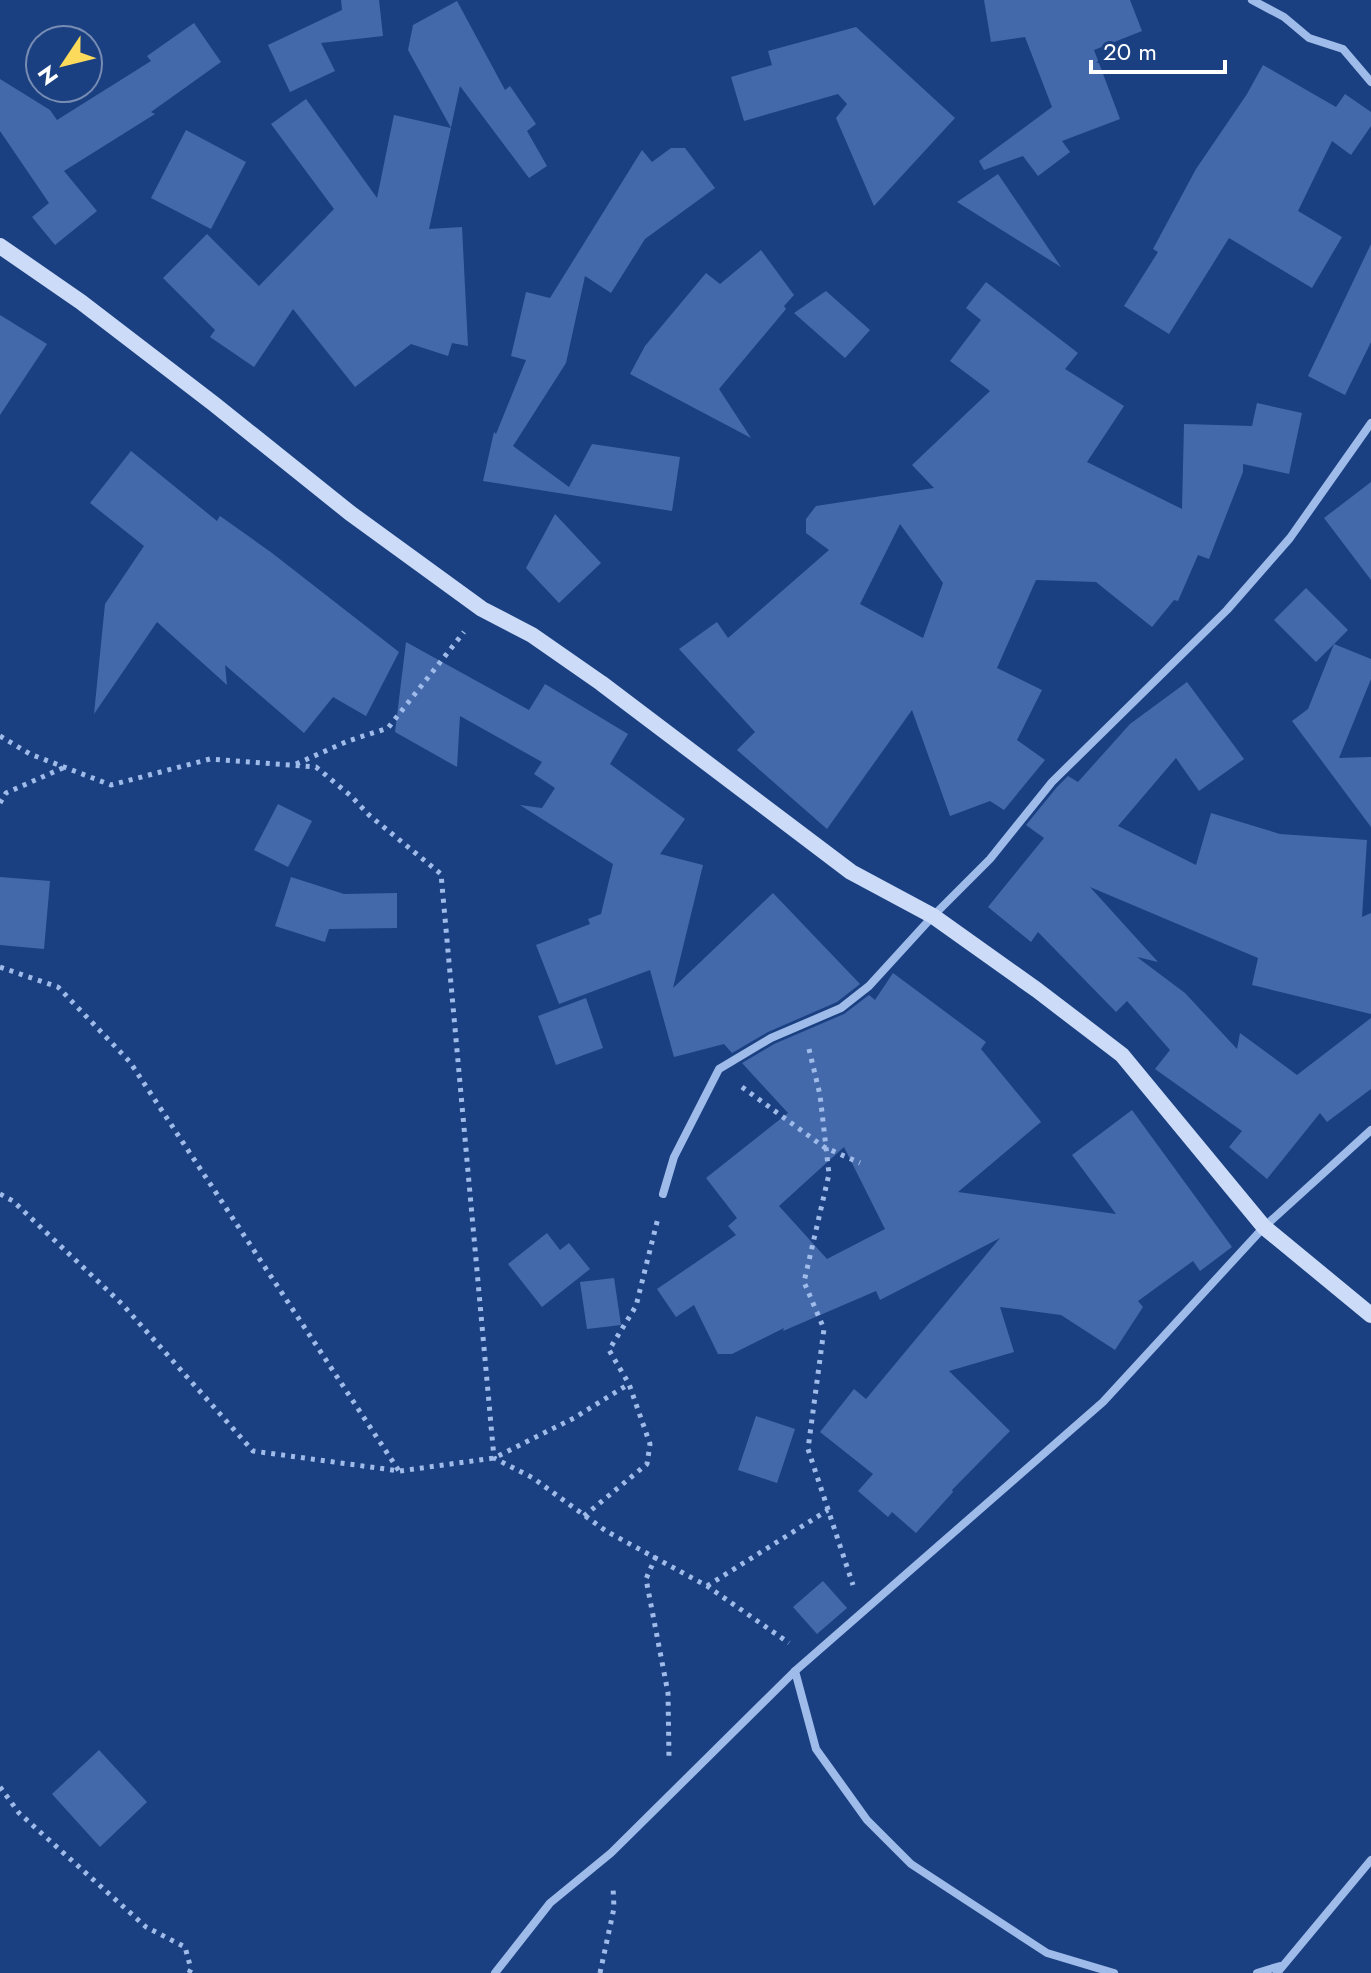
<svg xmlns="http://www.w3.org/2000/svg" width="1371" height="1973" font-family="Jost,sans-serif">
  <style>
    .building { fill: #4469ab; fill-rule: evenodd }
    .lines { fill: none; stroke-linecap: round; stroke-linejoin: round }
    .path { stroke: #9fbbea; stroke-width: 5; stroke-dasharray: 4 6; stroke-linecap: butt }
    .street { stroke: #9fbbea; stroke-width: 8 }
    .secondary { stroke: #cbdbf8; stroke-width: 16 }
  </style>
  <rect width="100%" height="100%" fill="#1b4081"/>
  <g class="building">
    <path d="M341,0H379L383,36L321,43L335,71L290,92L268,45L342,10Z"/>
    <path d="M984,0H1130L1142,31L1094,50L1120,119L1062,141L1070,152L1038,176L1023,156L984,170L979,161L1052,107L1025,37L991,42Z"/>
    <path d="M457,1L505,90L510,86L536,124L527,131L547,166L529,178L460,86L429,229L462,227L468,346L452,343L448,356L411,344L355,387L293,309L254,367L210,337L215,330L163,278L207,234L259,286L334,209L271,124L306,99L377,198L394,115L451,128L408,50L413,25Z"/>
    <path d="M194,23L221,62L151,112L155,114L64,171L97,211L55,245L32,217L49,203L0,131V79L50,110L57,120L151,61L147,56Z"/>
    <path d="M856,27L955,118L874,206L836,118L847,104L838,94L744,121L731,77L772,65L768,51Z"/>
    <path d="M1263,65L1336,107L1345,94L1371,112V126L1351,155L1332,141L1298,211L1342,237L1312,288L1229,238L1169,334L1124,306L1158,252L1153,249L1196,169L1247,94Z"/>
    <path d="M186,130L246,162L211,229L151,198Z"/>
    <path d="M671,148H685L715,188L645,239L611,293L585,276L566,363L513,446L569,487L592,444L680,457L672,511L483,481L494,432L496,434L526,360L511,356L526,292L550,298L642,150L652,162Z"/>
    <path d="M998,174L1061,267L957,202Z"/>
    <path d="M1371,244V342L1345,395L1308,376Z"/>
    <path d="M761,250L794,295L784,306L786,309L719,389L751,438L630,374L645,346L706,273L720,284Z"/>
    <path d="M986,282L1078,353L1065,369L1124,406L1087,462L1182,509L1184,424L1252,426L1257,403L1302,413L1289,474L1243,464V472L1209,559L1198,555L1178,601L1174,600L1152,627L1096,582L1036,580L997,668L1042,690L1017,740L1045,760L1004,810L990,801L950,816L912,710L827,829L737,750L755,732L679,649L717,622L728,638L829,550L806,533V519L816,506L934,488L912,465L990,391L950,361L981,320L966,308ZM900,524L943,583L923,638L860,604Z"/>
    <path d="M826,291L870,330L845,358L794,313Z"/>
    <path d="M0,315L47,344L0,415Z"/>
    <path d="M131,451L217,521L220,516L272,553L399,652L366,716L333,697L304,733L225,665L227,685L157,622L94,714L105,604L144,546L90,503Z"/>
    <path d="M1371,482V580L1324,518Z"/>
    <path d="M555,514L601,563L559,603L526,568Z"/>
    <path d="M1306,588L1348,630L1316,662L1274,620Z"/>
    <path d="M406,642L529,710L545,684L628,734L610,764L685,819L660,854L703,865L673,988L773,893L860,984L837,1002L768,1032L732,1053L724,1044L674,1057L650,970L559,1004L536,945L590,924L588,919L601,914L613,864L520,805L542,808L555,788L534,774L542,762L460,716L457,767L395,732Z"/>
    <path d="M1334,644L1371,659V679L1339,758L1371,757V827L1292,721L1308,709Z"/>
    <path d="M1187,682L1244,759L1199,791L1176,758L1118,826L1196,865L1211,813L1280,834L1367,840L1362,917L1371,913V1014L1252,985L1258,958L1090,887L1158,962L1137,957L1185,993L1237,1049L1240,1033L1297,1075L1371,1018V1089L1327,1122L1320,1113L1267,1179L1229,1147L1242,1131L1155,1069L1170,1050L1127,1001L1116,1012L1038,932L1031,942L988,907L1044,838L1026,825L1057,787L1068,776L1078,782L1130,724Z"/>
    <path d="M278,804L312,821L288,867L254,850Z"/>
    <path d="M0,877L50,881L44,949L0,945Z"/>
    <path d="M291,877L344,894L397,893V928L329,929L325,942L275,926Z"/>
    <path d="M893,973L986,1042L981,1049L1041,1122L958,1192L1116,1214L1072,1155L1132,1110L1232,1247L1200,1271L1193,1261L1138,1301L1143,1307L1115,1350L1061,1315L1000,1307L1014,1352L949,1371L1010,1431L952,1490L953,1492L916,1533L892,1512L888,1517L858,1491L873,1474L820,1432L854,1389L866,1399L1000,1238L880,1300L876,1291L783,1331L784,1328L732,1354H718L694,1305L676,1317L657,1289L736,1235L728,1226L737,1218L706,1178L788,1113L742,1063L774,1044L844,1014L869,995L875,1000ZM844,1147L885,1229L827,1259L779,1206Z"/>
    <path d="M586,998L603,1048L556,1065L538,1016Z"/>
    <path d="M547,1233L560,1250L569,1243L590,1269L542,1307L508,1264Z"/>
    <path d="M614,1278L621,1325L587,1329L580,1282Z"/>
    <path d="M756,1416L795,1429L777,1483L738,1470Z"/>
    <path d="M823,1581L847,1608L817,1634L793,1607Z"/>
    <path d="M99,1750L147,1802L100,1847L52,1794Z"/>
  </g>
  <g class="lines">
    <g class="path">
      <path d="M0,736L30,754L111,785L210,759L316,767L351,796L369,815L441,874L494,1458L533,1478L606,1531L707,1586L789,1643"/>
      <path d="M296,764L348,741L388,728L464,632"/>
      <path d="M0,803L6,793L65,767"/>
      <path d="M0,967L58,987L130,1062L399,1471"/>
      <path d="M809,1049L820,1095L829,1174L804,1282L824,1329L808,1449L853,1585"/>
      <path d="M742,1087L824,1147L860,1163"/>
      <path d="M0,1194L13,1201L123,1305L253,1451L400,1471L494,1458L574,1418L629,1384"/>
      <path d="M584,1516L647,1464L650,1444L629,1384L609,1350L636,1306L658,1218"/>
      <path d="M656,1556L646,1579L668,1693L669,1758"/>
      <path d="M707,1586L828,1510"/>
      <path d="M0,1787L19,1813L146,1927L185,1947L191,1969L189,1973"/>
      <path d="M600,1973L614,1908L613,1887"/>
    </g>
    <g class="street">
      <path d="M1252,0L1284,17L1309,38L1343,49L1371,82"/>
      <path d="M663,1194L674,1157L719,1069L771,1038L841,1008L869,986L933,916L990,859L1052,782L1227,610L1290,538L1371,423"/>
      <path d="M795,1671L816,1749L867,1820L911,1864L1047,1953L1114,1973"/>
      <path d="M495,1973L550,1903L611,1853L795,1671L1103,1402L1264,1227L1371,1130"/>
      <path d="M1257,1973L1280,1966"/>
      <path d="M1277,1973L1371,1860"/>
    </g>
    <path class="secondary" d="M0,246L81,302L214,404L350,513L482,609L532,635L601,683L851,872L933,916L1037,990L1122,1055L1264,1227L1371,1315"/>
  </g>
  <g transform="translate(64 64) rotate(235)"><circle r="38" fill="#1b4081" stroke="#768cb3" stroke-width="2"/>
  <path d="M0-6L14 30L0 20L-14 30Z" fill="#fcda5c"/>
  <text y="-12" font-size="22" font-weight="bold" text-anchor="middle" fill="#ffffff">N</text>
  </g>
  <path d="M1091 60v12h134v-12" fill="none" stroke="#ffffff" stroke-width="4"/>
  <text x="1103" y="60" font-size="24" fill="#ffffff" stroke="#1b4081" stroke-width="6" paint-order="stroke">20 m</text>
</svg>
